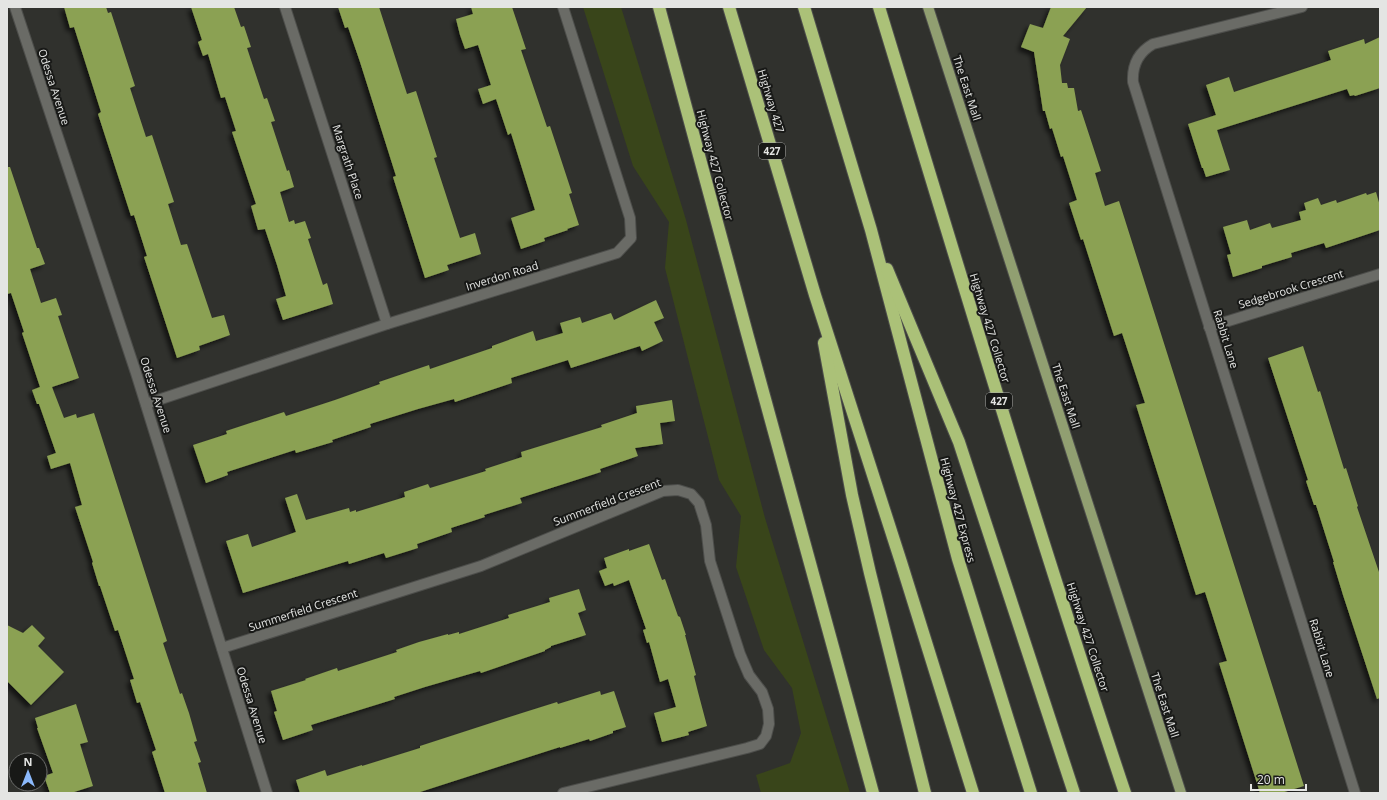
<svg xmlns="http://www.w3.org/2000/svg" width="1387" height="800" font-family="'Open Sans',sans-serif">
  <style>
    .green { fill: #39451a }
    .building { fill: #8ba153; filter: url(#shadow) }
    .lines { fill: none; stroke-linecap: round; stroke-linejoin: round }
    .minor-casing { stroke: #4d4e4b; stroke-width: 12 }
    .major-casing { stroke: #4d4e4b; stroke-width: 12 }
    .highway-casing { stroke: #4d4e4b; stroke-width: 14 }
    .minor { stroke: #6a6b66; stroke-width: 10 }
    .major { stroke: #919f71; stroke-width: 10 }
    .highway { stroke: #abc178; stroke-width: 12 }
    .labels { text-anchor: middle; stroke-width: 4; stroke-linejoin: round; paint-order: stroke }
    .shield { fill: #181917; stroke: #a7a8a6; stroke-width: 1 }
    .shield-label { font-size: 10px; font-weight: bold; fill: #e4e5e3 }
    .street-label { font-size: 11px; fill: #e4e5e3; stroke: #181917 }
  </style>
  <defs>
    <filter id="shadow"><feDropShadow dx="-3.5" dy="3.5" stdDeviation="2" flood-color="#0009"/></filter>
  </defs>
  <rect width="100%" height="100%" fill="#30312d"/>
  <path class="green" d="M583,7H621L686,220L765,518L850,793H761L756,775L790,763L801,733L792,688L764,650L736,567L741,516L719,480L665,268L669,222L633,166Z"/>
  <g class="building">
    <path d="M64,7H106L108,13L111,12L135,86L130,88L146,137L152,135L174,202L168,204L181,245L187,244L212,318L224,315L230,335L199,346L200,350L177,358L144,257L147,256L134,215L131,216L98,114L101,112L74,27L70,28Z"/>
    <path d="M191,7H234L241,27L244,26L251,47L247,48L264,99L267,98L275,121L271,122L287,171L289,170L294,187L280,192L289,222L294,220L295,224L305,221L311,238L308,239L323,285L327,283L333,304L283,320L276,299L286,296L277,265L265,229L258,230L251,206L256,204L232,132L236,131L225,97L221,98L208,54L203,56L198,42L202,40Z"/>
    <path d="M338,7H379L407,94L416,91L437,157L434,158L460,238L475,233L481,254L447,265L449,270L425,278L393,177L396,176L360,62L348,27L345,28Z"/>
    <path d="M471,7H512L526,49L521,50L547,127L550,126L572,193L569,194L579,225L567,229L568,230L544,238L545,241L521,249L511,218L535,210L511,133L508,135L496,99L483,104L478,89L491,85L478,45L465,49L460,35L456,19L473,14Z"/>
    <path d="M1051,7H1087L1063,36L1070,39L1060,65L1062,83H1067L1068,88H1074L1078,111L1081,110L1101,171L1095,173L1105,206L1119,201L1304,786L1281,793H1260L1219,663L1227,661L1205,592L1196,595L1136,405L1145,403L1122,333L1114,336L1083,239L1081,240L1069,203L1077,200L1063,156L1061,157L1052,128L1050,129L1045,111H1043L1034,52L1021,47L1030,24L1043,28Z"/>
    <path d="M1380,37V88L1355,96L1354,95L1350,96L1347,89L1217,130L1230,170L1206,177L1203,168H1202L1188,124L1216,115L1206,85L1229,77L1234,92L1331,60L1328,51L1364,39L1365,44Z"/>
    <path d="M7,167H10L37,248H39L45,264L30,269L41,303L56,298L62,315L58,316L79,378L52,387L64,418L76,414L77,418L94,413L167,641L163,643L180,694L182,693L189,713L197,741L194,742L201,762L198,763L207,793H165L152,752L156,750L140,702L137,703L130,680L134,679L118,630L115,631L100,586H99L92,563L93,562L75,507L82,505L70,463L51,469L47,456L56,453L39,404H37L32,390L40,387L22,333L24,332L11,293L7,294Z"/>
    <path d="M1376,192L1380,206V230L1326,248L1324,243L1291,253L1292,257L1262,266V268L1233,277L1227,255L1231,254L1223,227L1247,220L1250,230L1270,223L1272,228L1301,220L1299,212L1306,210L1304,203L1318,198L1321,205L1336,200L1337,203L1366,193L1367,195Z"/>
    <path d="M656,300L664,318L654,322L663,341L642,351L640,346L571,368L568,360L511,378L512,383L455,402L454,399L418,409L370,424L371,427L332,440L333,442L296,453L295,450L227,472L228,475L206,483L193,445L227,434L226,431L284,412L286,416L335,400L380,384L379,382L429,365L430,369L492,348V346L533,331L536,341L563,333L560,323L580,317L582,323L611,313L614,320Z"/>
    <path d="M1303,346L1318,392L1320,391L1344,469L1346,468L1358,506L1357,507L1380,575V698L1377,699L1343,595L1333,562H1334L1316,505H1314L1306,481L1308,480L1268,358Z"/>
    <path d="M672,400L675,421L660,423L663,444L635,448L638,456L600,469L601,472L520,498L522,503L484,515L485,517L451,528L452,532L417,544L418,548L386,558L384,553L349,564L348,561L243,593L226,541L248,534L252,547L296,532L285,498L297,494L306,520L349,508L350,512L356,510V512L405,497L404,492L428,484L430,488L486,471L485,469L522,457L521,452L602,427L601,425L637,413L636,406Z"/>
    <path d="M649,544L662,580L665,579L678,616L680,617L686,635H685L696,675L694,676L698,692L707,726L688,732L689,735L662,742L654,713L676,707L668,679L660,682L649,642L647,643L643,630L646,629L629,580L614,586L613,583L605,586L599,571L607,568L604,558L629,549V551Z"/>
    <path d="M579,589L586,610L578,613L586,635L551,646V647L545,650V651L481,673L480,671L425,687L394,697L395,699L311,725L313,730L283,740L274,712L277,711L271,691L306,680L305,679L337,668L338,671L397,652L396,650L419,642L448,634V635L459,632V634L509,618L508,615L550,602L549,598Z"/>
    <path d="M7,625L23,633L32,625L45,638L38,646L64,672L31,705L7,681Z"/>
    <path d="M600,691L601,695L614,691L626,727L613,731V733L590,741L589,739L560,748V747L417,793H300L296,780L325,770L327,776L362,765V766L420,748V746L522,713L557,702L558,704Z"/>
    <path d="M76,704L88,742L80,744L93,786L71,793H50L44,776L53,773L37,728H38L35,718Z"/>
  </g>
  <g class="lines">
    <g class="minor-casing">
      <g id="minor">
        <path d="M15,7L136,373L267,793"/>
        <path d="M285,7L387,324"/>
        <path d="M1302,7L1153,44C1139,52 1132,65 1133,82L1355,793"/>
        <path d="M1209,327L1380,274"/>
        <path d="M146,404L387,324L617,253L631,238L630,218L563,7"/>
        <path d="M222,648L481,566L663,491L678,490L691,494L699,503L706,525L710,561L740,654L749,675L762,692L768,709L769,724L766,736L760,744L747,748L563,793"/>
      </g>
    </g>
    <g class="major-casing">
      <path id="major" d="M928,7L1181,793"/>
    </g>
    <g class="highway-casing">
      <g id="highway">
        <path d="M659,7L748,337L873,793"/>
        <path d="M729,7L815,295L901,562L973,793"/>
        <path d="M804,7L871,230L958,559L1031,793"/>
        <path d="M879,7C959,270 1038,533 1125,793"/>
        <path d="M887,269L959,442L1074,793"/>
        <path d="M824,343L852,495L870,573L925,793"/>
      </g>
    </g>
    <use href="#minor" class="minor"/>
    <use href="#major" class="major"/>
    <use href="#highway" class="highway"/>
  </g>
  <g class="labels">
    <g class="shield">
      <rect x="759" y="143" width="26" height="16" rx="3"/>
      <rect x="986" y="393" width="26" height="16" rx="3"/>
    </g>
    <g class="shield-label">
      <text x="772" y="155">427</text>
      <text x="999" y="405">427</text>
    </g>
    <g class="street-label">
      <text transform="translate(54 87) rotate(72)" y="4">Odessa Avenue</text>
      <text transform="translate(967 88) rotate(72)" y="4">The East Mall</text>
      <text transform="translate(771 101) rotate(73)" y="4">Highway 427</text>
      <text transform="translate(348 162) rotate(72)" y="4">Margrath Place</text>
      <text transform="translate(715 165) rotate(75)" y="4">Highway 427 Collector</text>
      <text transform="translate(502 276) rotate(-17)" y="4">Inverdon Road</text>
      <text transform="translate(1291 289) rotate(-17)" y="4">Sedgebrook Crescent</text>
      <text transform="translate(990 328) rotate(73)" y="4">Highway 427 Collector</text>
      <text transform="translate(1226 339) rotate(73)" y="4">Rabbit Lane</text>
      <text transform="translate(156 395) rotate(72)" y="4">Odessa Avenue</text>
      <text transform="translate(1066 396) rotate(72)" y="4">The East Mall</text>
      <text transform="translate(607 502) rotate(-21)" y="4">Summerfield Crescent</text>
      <text transform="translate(958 510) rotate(75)" y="4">Highway 427 Express</text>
      <text transform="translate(303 610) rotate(-18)" y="4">Summerfield Crescent</text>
      <text transform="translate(1088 637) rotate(72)" y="4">Highway 427 Collector</text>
      <text transform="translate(1322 648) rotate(73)" y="4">Rabbit Lane</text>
      <text transform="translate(252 705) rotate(73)" y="4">Odessa Avenue</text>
      <text transform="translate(1165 705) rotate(72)" y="4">The East Mall</text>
    </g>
  </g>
  <rect width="1387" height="800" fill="none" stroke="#e4e5e3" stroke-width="16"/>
  <g transform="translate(28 772)"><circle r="19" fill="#181917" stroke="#6a6b69"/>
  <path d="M0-3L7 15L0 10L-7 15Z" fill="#8bb9fc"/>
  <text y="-6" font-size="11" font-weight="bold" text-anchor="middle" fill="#e4e5e3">N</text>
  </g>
  <path d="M1251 784v6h55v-6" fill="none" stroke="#e4e5e3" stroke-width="2"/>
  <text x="1257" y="784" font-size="12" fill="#e4e5e3" stroke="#181917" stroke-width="3" paint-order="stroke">20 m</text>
</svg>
